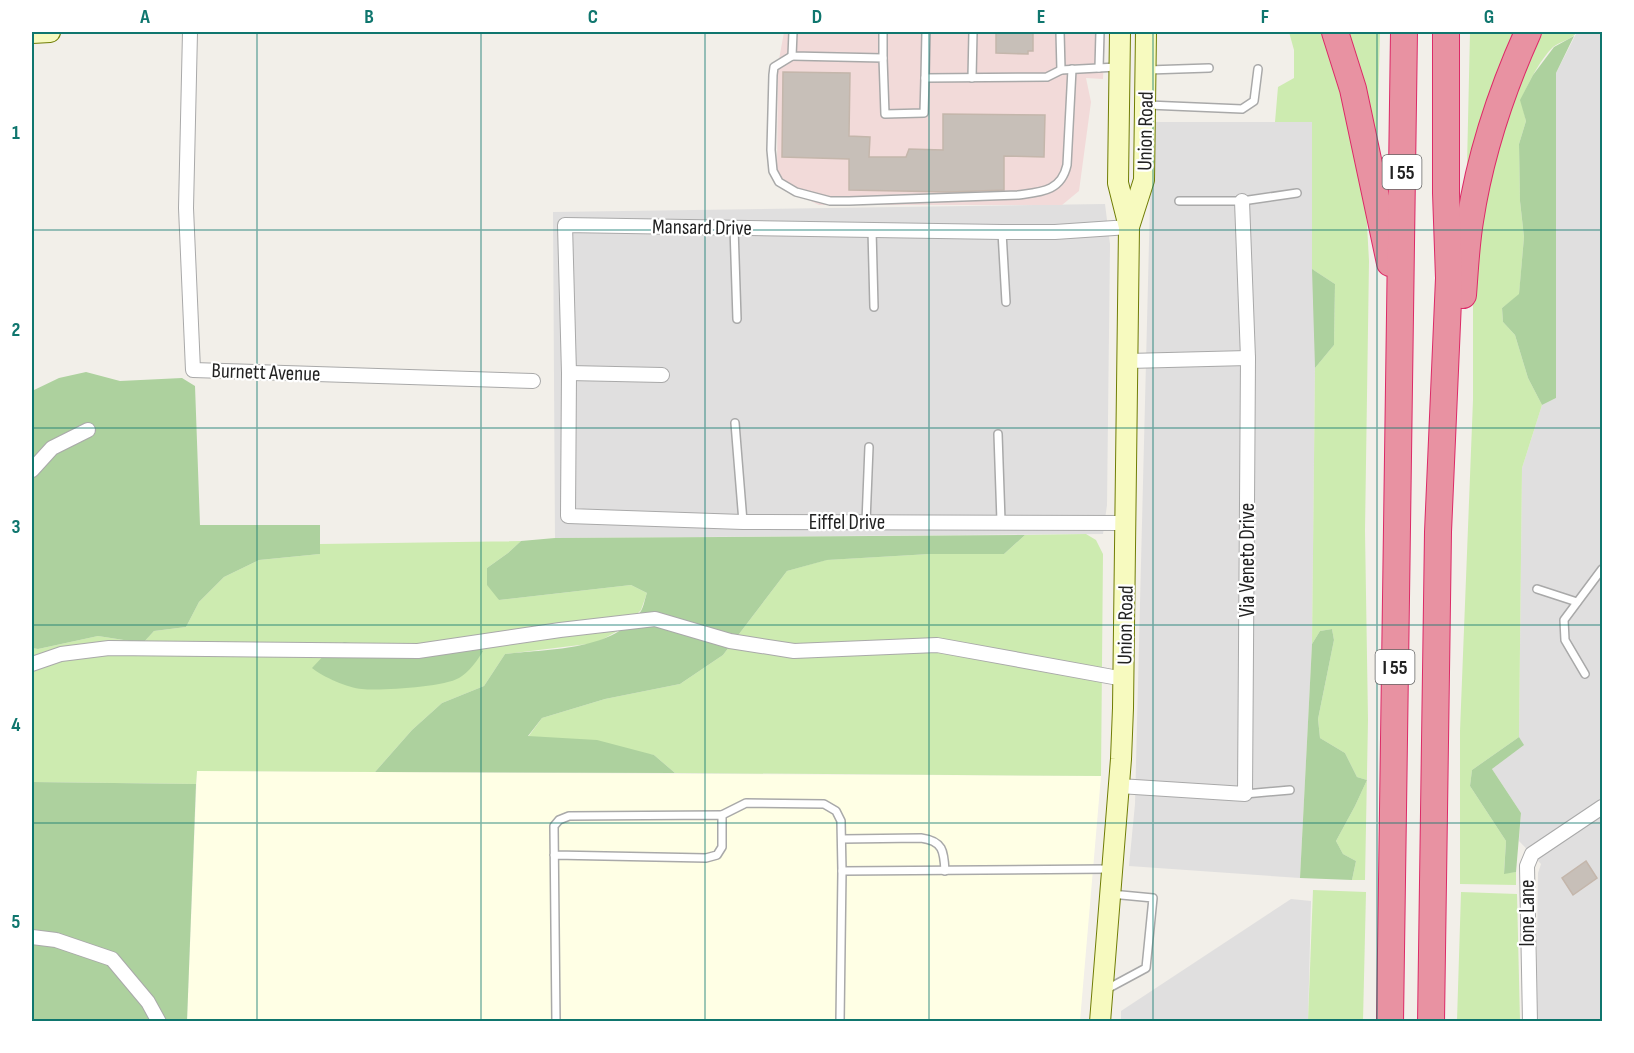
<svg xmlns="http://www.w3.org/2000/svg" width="1634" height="1053" font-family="'Sofia Sans Condensed',sans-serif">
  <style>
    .residential { fill: #e0dfdf }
    .commercial { fill: #f2dad9 }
    .education { fill: #ffffe5 }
    .grass { fill: #cdebb0 }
    .forest { fill: #add19e }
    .building { fill: #c7bfb8; stroke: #c4b6ab; stroke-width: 1.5 }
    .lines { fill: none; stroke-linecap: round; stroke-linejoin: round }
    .lane-casing { stroke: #a9a9a9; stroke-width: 10 }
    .street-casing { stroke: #a9a9a9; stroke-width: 16 }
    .secondary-casing { stroke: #707d05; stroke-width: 22 }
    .highway-casing { stroke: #dc2a67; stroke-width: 28 }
    .lane { stroke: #fff; stroke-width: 7 }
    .street { stroke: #fff; stroke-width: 14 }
    .secondary { stroke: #f7fabf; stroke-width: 20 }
    .highway { stroke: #e892a2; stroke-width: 26 }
    .grid { fill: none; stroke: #0f766e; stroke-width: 1.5; stroke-opacity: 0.55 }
    .labels { text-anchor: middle; stroke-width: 4.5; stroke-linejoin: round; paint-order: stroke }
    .shield { fill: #fff; stroke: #646464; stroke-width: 1.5 }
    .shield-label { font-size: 20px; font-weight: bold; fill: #222 }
    .street-label { font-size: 21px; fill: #222; stroke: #fff }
    .neatline { fill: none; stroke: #0f766e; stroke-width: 2 }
    .grid-label { font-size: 20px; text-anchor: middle; font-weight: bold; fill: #0f766e }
  </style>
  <rect width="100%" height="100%" fill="#f2efe9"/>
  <g class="residential">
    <path d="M1577,32H1602V1021H1539L1536,1010L1538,873L1541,864L1519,841L1521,813L1492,769L1523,745L1519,737L1522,468L1542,405L1556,398V73Z"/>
    <path d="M1152,122H1312L1315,368L1312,644L1300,878L1129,866L1135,804Z"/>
    <path d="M1105,204L1110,244L1107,505L1103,534L555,538L553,212Z"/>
    <path d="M1291,899L1311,901L1308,1021L1121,1022V1011Z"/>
  </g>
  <path class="commercial" d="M784,32H1105L1103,79L1086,78L1091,102L1079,191L1062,205H819L792,192L777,174L778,65Z"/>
  <path class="education" d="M197,771L1101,776L1080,1021L187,1022Z"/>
  <g class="grass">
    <path d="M1289,32H1322L1349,120L1366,206L1369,261L1365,531L1368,720L1365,880H1352L1356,861L1343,854L1336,841L1355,806L1367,780L1357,777L1345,753L1320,738L1318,719L1334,640L1332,629L1320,631L1312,644L1315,368L1334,345L1335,284L1312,269V122H1275L1278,87L1294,78V50Z"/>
    <path d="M1348,32H1380L1377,140Z"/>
    <path d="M1470,32H1514C1495,74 1479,117 1471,163L1467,166Z"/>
    <path d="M1543,32H1577C1571,40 1561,41 1553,47C1539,61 1529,82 1521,100L1526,121L1519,144L1520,201L1524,237L1519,295L1502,308L1503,322L1515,335L1528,378L1542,405L1522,468L1519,737L1472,770L1470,786L1506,841L1504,873L1516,872V885L1460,884V731L1473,400V275L1480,229L1497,148L1519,86Z"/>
    <path d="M1086,534L1096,540L1103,554L1101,776L675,773L654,755L528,737L542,718L605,699L680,684L723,655L787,571L826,560L930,554H1004L1025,535Z"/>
    <path d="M521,541L508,553L487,568L499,600L631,585L647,593L641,610L623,628L596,643L505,654L484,686L442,703L412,730L375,772L197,771L196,784L32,782V648L38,649L98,636L143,643L154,631L186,627L199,602L224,577L259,560L320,554V544Z"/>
    <path d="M1313,890L1366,892L1363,1021H1308Z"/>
    <path d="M1461,892L1517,894L1520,1021H1457Z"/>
  </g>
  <g class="forest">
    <path d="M1574,36L1556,73V398L1542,405L1528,378L1515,335L1503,322L1502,308L1519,294L1524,237L1520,201L1519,144L1526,121L1520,100L1533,75L1554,47Z"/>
    <path d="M1312,269L1335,284L1334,345L1315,368Z"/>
    <path d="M86,372L120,381L182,378L195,386L200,525H320V554L259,560L224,577L199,602L186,627L154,631L143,643L98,636L38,649L32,648V391L59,378Z"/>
    <path d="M1025,535L1004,554H930L827,560L787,571L723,655L680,684L605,699L542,718L528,736L597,740L654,755L675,773L375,772L412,730L442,703L484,686L505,654C548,649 614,651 641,611C644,606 645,598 647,593L631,585L499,600L487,585V568L508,553L521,541L555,538Z"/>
    <path d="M1332,629L1334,640L1318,719L1320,738L1345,753L1357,777L1367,780L1355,806L1336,841L1343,854L1356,861L1352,880L1300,878L1312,644L1320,631Z"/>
    <path d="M344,642C358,644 372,648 386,647C413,646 459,639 483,651C478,660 468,673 459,678C444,687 380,691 362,689C348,688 323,677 312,668L328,651Z"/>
    <path d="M1519,737L1524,745L1492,769L1521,813L1516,872L1504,874L1506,841L1470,786L1472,770Z"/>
    <path d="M32,782L196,784L187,1021L32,1022Z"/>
  </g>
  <g class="building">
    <path d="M996,32H1033V51H1028V54L996,53Z"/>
    <path d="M783,72L850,73L849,136L870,137L869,157H906L909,149L943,150V114L1045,115L1044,157L1004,156V190L949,192L849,190V159L782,157Z"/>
    <path d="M1586,861L1597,878L1573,895L1562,878Z"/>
  </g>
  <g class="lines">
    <g class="lane-casing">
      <g id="lane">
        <path d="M793,32L792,56L883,58L885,114L924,113L925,78"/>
        <path d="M883,32V58"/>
        <path d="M926,32L925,78L1047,77L1061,70L1117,67"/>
        <path d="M1060,32L1061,70"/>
        <path d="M792,56L774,67L773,75L771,150L773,171L779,182L796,192L830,201H849L1018,195C1040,192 1061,192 1067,165L1072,69"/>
        <path d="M1099,68L1100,32"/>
        <path d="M1148,70L1209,68"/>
        <path d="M972,78L973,32"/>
        <path d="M1148,105L1242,109L1254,101L1258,69"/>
        <path d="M1179,201H1242L1297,193"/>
        <path d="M734,227L737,319"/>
        <path d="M872,230L874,307"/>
        <path d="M1002,232L1006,302"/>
        <path d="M735,423L743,522"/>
        <path d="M998,434L1001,521"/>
        <path d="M866,522L869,447"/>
        <path d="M1537,589L1577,602"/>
        <path d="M1585,674L1565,640L1564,620L1602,569"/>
        <path d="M1245,794L1290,790"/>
        <path d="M722,815L746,803L824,804L836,811L841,821L842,871L1110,869"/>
        <path d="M842,839L921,838C943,841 944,851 945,871"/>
        <path d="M554,855L706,858L717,855L722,847V815L569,816L559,820L554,826L556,1022"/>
        <path d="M1107,989L1146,968L1153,898L1111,894"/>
        <path d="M840,1022L842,871"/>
      </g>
    </g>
    <g class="street-casing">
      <g id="street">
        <path d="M190,32L186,208L193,370L533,381"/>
        <path d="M1128,361L1248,358"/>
        <path d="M569,373L662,375"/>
        <path d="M32,470L52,448L88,430"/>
        <path d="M1127,523L743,522L568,516L569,373L565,225L1002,232H1055L1129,227"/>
        <path d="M32,664L61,654L109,648L418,651L560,630L655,619L730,641L794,651L937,645L1124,679"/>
        <path d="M1119,786L1245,794L1248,358L1242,201"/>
        <path d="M32,937L56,940L112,959L148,1002L159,1022"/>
        <path d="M1530,1022L1527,866L1532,854L1602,807"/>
      </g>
    </g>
    <g class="secondary-casing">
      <g id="secondary">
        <path d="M32,33L50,32"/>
        <path d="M1129,227L1144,180L1146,32"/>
        <path d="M1100,1022L1121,759L1123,708L1129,227L1118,183L1120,32"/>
      </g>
    </g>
    <g class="highway-casing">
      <g id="highway">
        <path d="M1335,32L1353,89L1390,263"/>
        <path d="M1463,295C1465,270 1466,245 1470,221C1480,155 1501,92 1528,32"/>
        <path d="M1390,1022L1404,32"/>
        <path d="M1431,1022L1438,532L1449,278L1446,193V32"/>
      </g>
    </g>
    <use href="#lane" class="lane"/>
    <use href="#street" class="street"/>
    <use href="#secondary" class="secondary"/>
    <use href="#highway" class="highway"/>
  </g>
  <path class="grid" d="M257,32V1022M481,32V1022M705,32V1022M929,32V1022M1153,32V1022M1377,32V1022M32,230H1602M32,428H1602M32,625H1602M32,823H1602"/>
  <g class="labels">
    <g class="shield">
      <rect x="1382.5" y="155" width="39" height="34" rx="4.5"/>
      <rect x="1375.5" y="650" width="39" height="34" rx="4.5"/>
    </g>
    <g class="shield-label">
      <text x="1402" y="179">I 55</text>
      <text x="1395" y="674">I 55</text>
    </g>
    <g class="street-label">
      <text transform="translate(1145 131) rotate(-89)" y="7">Union Road</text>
      <text transform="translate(702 227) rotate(1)" y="7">Mansard Drive</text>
      <text transform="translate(266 372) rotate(2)" y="7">Burnett Avenue</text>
      <text x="847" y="529">Eiffel Drive</text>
      <text transform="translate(1247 560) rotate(-90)" y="7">Via Veneto Drive</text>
      <text transform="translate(1125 625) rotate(-89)" y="7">Union Road</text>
      <text transform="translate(1527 913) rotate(-90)" y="7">Ione Lane</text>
    </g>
  </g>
  <rect width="1634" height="1053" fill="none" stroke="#ffffff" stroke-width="66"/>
  <rect x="33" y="33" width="1568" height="987" class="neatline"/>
  <g class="grid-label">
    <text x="145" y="23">A</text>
    <text x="369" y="23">B</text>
    <text x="593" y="23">C</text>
    <text x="817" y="23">D</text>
    <text x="1041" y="23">E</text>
    <text x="1265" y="23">F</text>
    <text x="1489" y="23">G</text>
    <text x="16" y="139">1</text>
    <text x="16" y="336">2</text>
    <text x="16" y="533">3</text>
    <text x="16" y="731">4</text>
    <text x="16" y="928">5</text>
  </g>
</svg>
